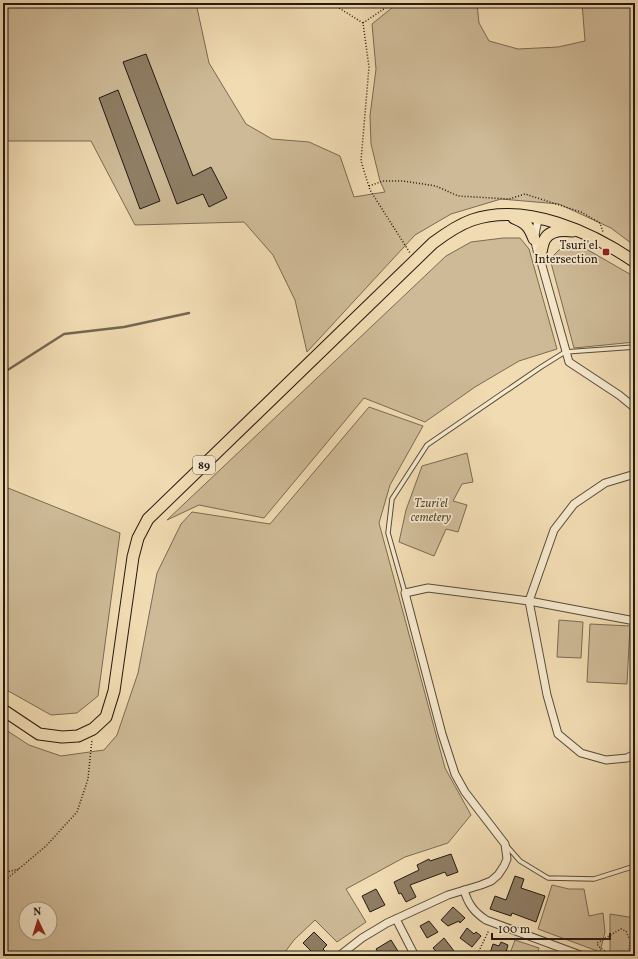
<svg xmlns="http://www.w3.org/2000/svg" width="638" height="959" font-family="Vollkorn,serif">
  <style>
    .green { fill: #ceba97; stroke: #796a54; fill-rule: evenodd }
    .lines { fill: none; stroke-linecap: round; stroke-linejoin: round }
    .stream { stroke: #756651; stroke-width: 2.5 }
    .building { fill: #8f7e65; stroke: #241a11 }
    .service-casing { stroke: #574a39; stroke-width: 5.5 }
    .minor-casing { stroke: #574a39; stroke-width: 9 }
    .trunk-casing { stroke: #241a11; stroke-width: 13 }
    .path { stroke: #241a11; stroke-width: 1.5; stroke-dasharray: 1 2; stroke-linecap: butt }
    .service { stroke: #f6e8cd; stroke-width: 3.5 }
    .minor { stroke: #f6e8cd; stroke-width: 7 }
    .trunk { stroke: #f1dbb2; stroke-width: 11 }
    .poi-dot { fill: #8f2418; stroke: #f6e8cd; stroke-width: 1.5 }
    .labels { text-anchor: middle; stroke-width: 3.5; stroke-linejoin: round; paint-order: stroke }
    .shield { fill: #f6e8cd; stroke: #635849; stroke-width: 1 }
    .shield-label { font-size: 11px; font-weight: bold; fill: #241a11 }
    .poi-label { font-size: 12px; fill: #241a11; stroke: #f6e8cd; text-anchor: end }
    .park-label { font-size: 12px; font-style: italic; fill: #574a39; stroke: #f6e8cd }
  </style>
  <rect width="100%" height="100%" fill="#f1dbb2"/>
  <filter id="stains"><feTurbulence type="fractalNoise" baseFrequency=".005" numOctaves="4"/><feColorMatrix values="0 0 0 0 .2 0 0 0 0 .09 0 0 0 0 .02 0 0 0 .5 -.17"/></filter>
  <radialGradient id="worn" r=".72"><stop offset=".6" stop-color="#630" stop-opacity="0"/><stop offset="1" stop-color="#630" stop-opacity=".3"/></radialGradient>
  <g class="green">
    <path d="M3,3H196L209,63L246,124L272,139L309,142L340,156L354,197L385,192L380,181L371,144L370,116L376,69L372,24L393,7L411,3H477L479,23L489,41L518,49L558,47L585,41L582,3H635V246L611,228L559,204L501,199L451,214L415,235L307,352L295,300L273,255L244,222L135,225L91,141H3Z"/>
    <path d="M503,238H520L529,249L557,349L519,361L475,387L425,422L364,398L264,518L199,505L167,520L446,256L471,242Z"/>
    <path d="M567,242L581,246L635,277V342L574,348L550,259Z"/>
    <path d="M369,407L423,426L390,485L379,523L445,768L471,815L448,843L405,857L346,889L366,922L337,942L315,920L294,940L282,956H3V728L29,745L61,756L104,750L117,735L138,673L157,573L181,524L192,512L270,524ZM26,909H50V933H26Z"/>
    <path d="M467,453L473,482L462,484L453,501L467,505L458,532L446,529L434,556L399,542L406,510L422,466Z"/>
    <path d="M3,486L120,533L98,696L77,713L51,715L3,688Z"/>
    <path d="M559,620L583,622L581,658L557,657Z"/>
    <path d="M590,624L630,626L627,684L587,682Z"/>
    <path d="M552,885L569,889H584L589,916L603,913L605,932L600,952L538,929Z"/>
    <path d="M610,914L635,918V956H610Z"/>
    <path d="M515,940L539,948L537,956H509Z"/>
  </g>
  <g class="lines">
    <path class="stream" d="M3,373L64,334L124,327L189,313"/>
  </g>
  <g class="building">
    <path d="M146,54L193,176L211,167L227,198L209,207L203,194L177,204L123,62Z"/>
    <path d="M118,90L160,201L140,209L99,98Z"/>
    <path d="M451,854L458,872L447,876L445,872L410,885L416,897L406,902L401,893L399,894L394,882L419,870L417,865L429,859L430,861Z"/>
    <path d="M515,876L524,879L521,888L545,896L536,922L512,913L511,916L490,909L495,896L506,900Z"/>
    <path d="M376,889L385,905L370,912L362,896Z"/>
    <path d="M453,907L465,918L460,923L459,921L448,926L441,920Z"/>
    <path d="M429,921L438,932L427,938L420,926Z"/>
    <path d="M467,928L474,934L476,932L481,936L472,947L460,938Z"/>
    <path d="M314,932L327,945L323,949L326,952L322,956H316L303,943Z"/>
    <path d="M444,938L454,951L448,956H440L433,948Z"/>
    <path d="M391,940L401,956H380L376,949Z"/>
    <path d="M501,942L508,945L505,956H489L493,944L499,946Z"/>
  </g>
  <g class="lines">
    <g class="service-casing">
      <g id="service">
        <path d="M405,593L388,533L392,499L427,445L541,367L565,352L635,347"/>
        <path d="M506,845L520,861L548,878L594,879L635,866"/>
      </g>
    </g>
    <g class="minor-casing">
      <g id="minor">
        <path d="M539,218C533,236 534,244 541,262L569,362L619,395L635,408"/>
        <path d="M635,474L605,483L574,504L554,530L529,601L547,695L558,734L581,753L606,760L627,758L635,754"/>
        <path d="M464,890C468,904 474,912 486,920L583,956"/>
        <path d="M396,919L415,956"/>
        <path d="M339,956L362,938L387,923L448,895L481,885L491,881L498,875L504,866L507,859L505,844L465,792L455,774L442,734L405,593L428,588L529,601L635,621"/>
      </g>
    </g>
    <g class="trunk-casing">
      <g id="trunk">
        <path d="M514,218C526,223 529,226 534,239"/>
        <path d="M541,252C542,248 543,242 545,239C550,230 564,230 573,231"/>
        <path d="M3,710L39,734L62,737L78,736L93,729L106,717L114,691L133,557L138,538L148,519L433,243C445,234 458,225 472,220C526,202 591,232 635,262"/>
      </g>
    </g>
    <g class="path">
      <path d="M336,3L339,8L363,23"/>
      <path d="M394,3L391,4L363,23L369,67L361,161L370,190L410,253"/>
      <path d="M601,3L609,6L635,5"/>
      <path d="M369,186L383,181H403L436,186L458,196L509,199L525,194L581,212L600,223L603,232"/>
      <path d="M3,873L19,869"/>
      <path d="M3,882L46,846L77,812L88,779L92,739"/>
      <path d="M475,956L478,953L489,930"/>
      <path d="M608,956L605,951L598,946L597,943L621,929L626,931L630,940L629,956"/>
    </g>
    <use href="#service" class="service"/>
    <use href="#minor" class="minor"/>
    <use href="#trunk" class="trunk"/>
  </g>
  <rect class="poi-dot" x="602" y="248" width="8" height="8" rx="2"/>
  <g class="labels">
    <rect class="shield" x="193" y="456" width="22" height="18" rx="3"/>
    <g class="shield-label">
      <text x="204" y="469">89</text>
    </g>
    <g class="poi-label">
      <text x="598" y="249">Tsuri'el<tspan x="598" dy="14">Intersection</tspan></text>
    </g>
    <g class="park-label">
      <text x="431" y="507">Tzuri'el<tspan x="431" dy="14">cemetery</tspan></text>
    </g>
  </g>
  <rect width="638" height="959" fill="none" stroke="#f1dbb2" stroke-width="16"/>
  <rect x="4" y="4" width="630" height="951" fill="none" stroke="#241a11" stroke-width="2"/>
  <rect x="8" y="8" width="622" height="943" fill="none" stroke="#241a11"/>
  <g transform="translate(38 921) rotate(356)"><circle r="19" fill="#f6e8cd" stroke="#a29682"/>
  <path d="M0-3L7 15L0 10L-7 15Z" fill="#8f2418"/>
  <text y="-6" font-size="11" font-weight="bold" text-anchor="middle" fill="#241a11">N</text>
  </g>
  <path d="M492 933v6h118v-6" fill="none" stroke="#241a11" stroke-width="2"/>
  <text x="498" y="933" font-size="12" fill="#241a11" stroke="#f6e8cd" stroke-width="3" paint-order="stroke">100 m</text>
  <rect width="100%" height="100%" filter="url(#stains)"/>
  <rect width="100%" height="100%" fill="url(#worn)"/>
</svg>
